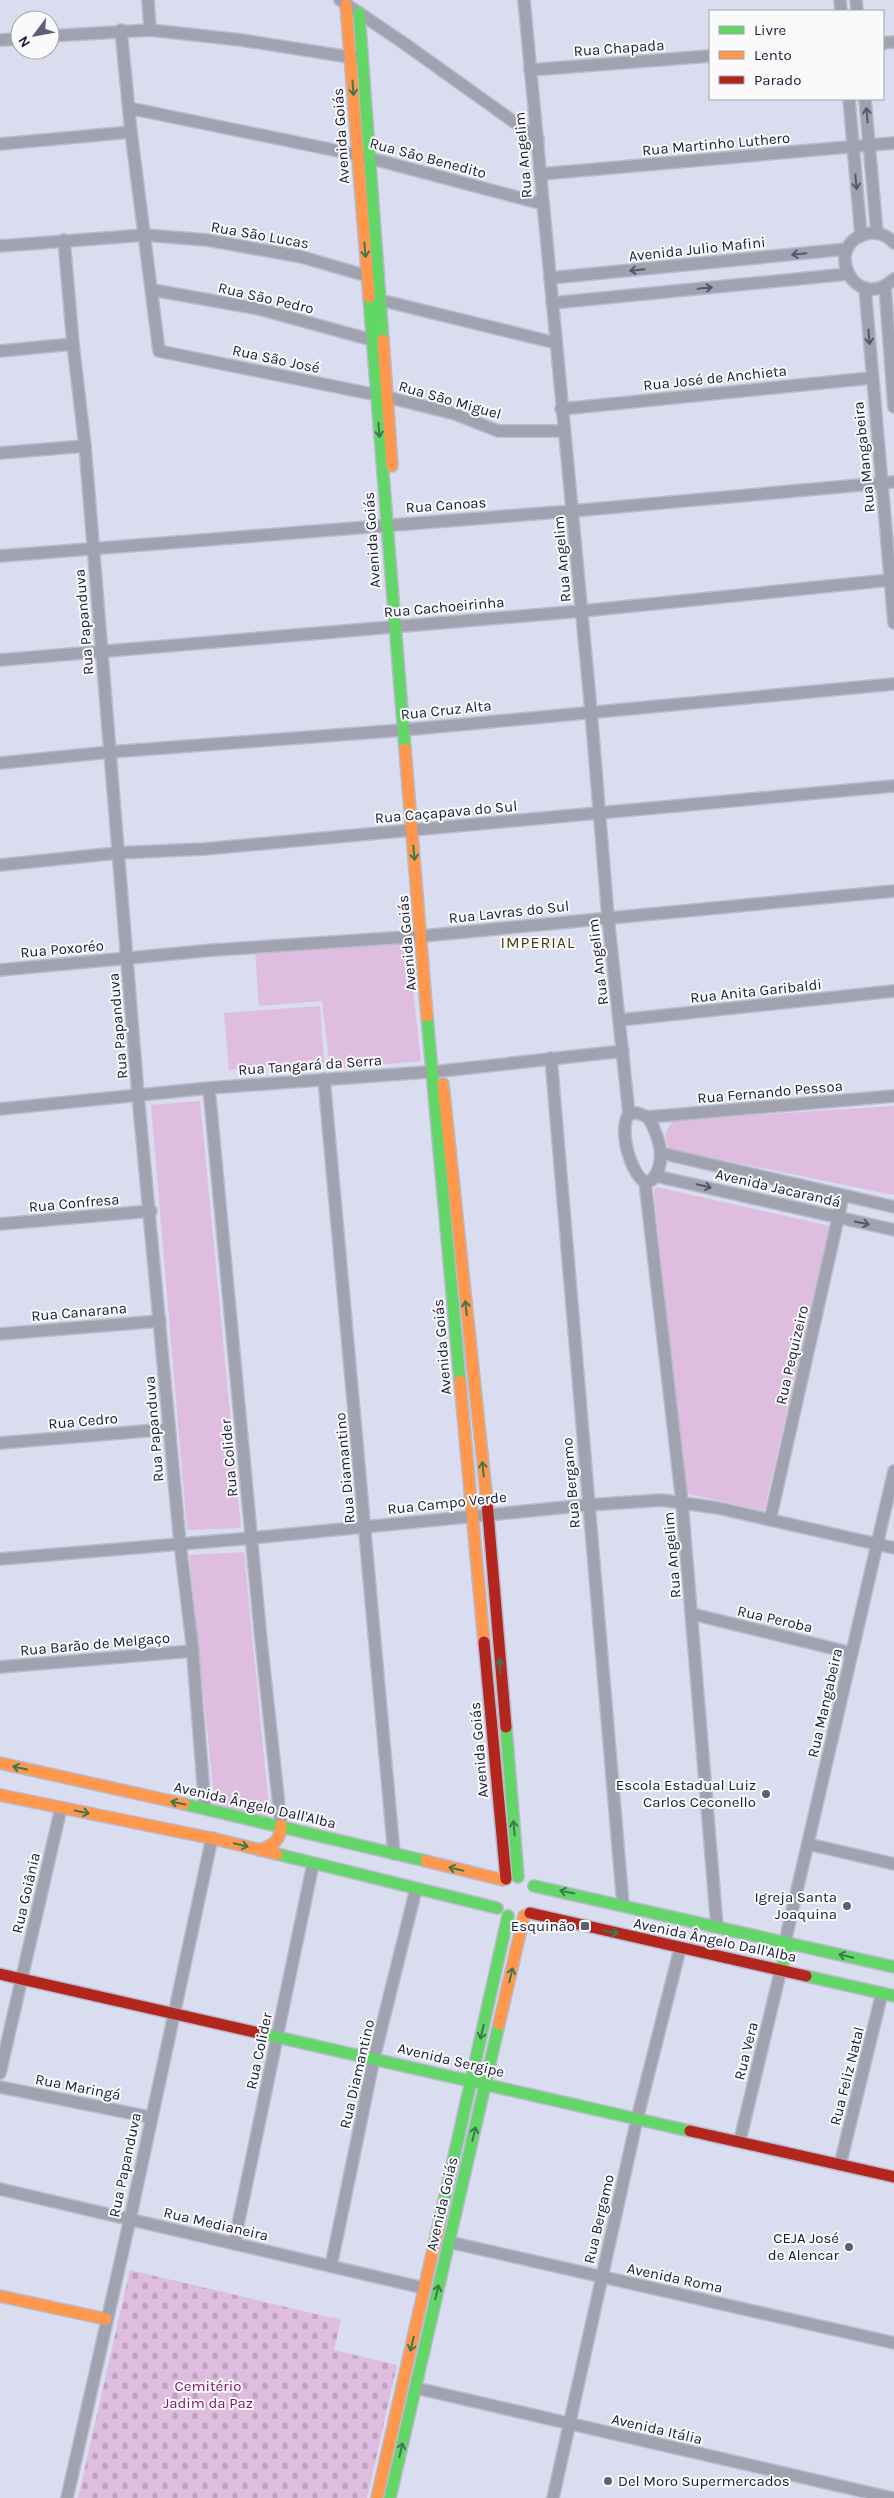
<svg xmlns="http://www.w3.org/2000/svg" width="894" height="2498" font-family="Karla,sans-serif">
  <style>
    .green { fill: #debdde }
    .cemetery { fill: url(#cemetery-stones) }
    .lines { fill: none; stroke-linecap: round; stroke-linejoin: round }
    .street-casing { stroke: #b8bbcc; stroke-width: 14 }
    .fast-casing { stroke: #b8bbcc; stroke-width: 14 }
    .slow-casing { stroke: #b8bbcc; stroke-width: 14 }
    .jam-casing { stroke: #b8bbcc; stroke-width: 14 }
    .street { stroke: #a0a2b0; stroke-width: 11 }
    .fast { stroke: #63d668; stroke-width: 11 }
    .slow { stroke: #ff974d; stroke-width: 11 }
    .jam { stroke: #b3261e; stroke-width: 11 }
    .oneway { stroke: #3e7850 }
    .oneway2 { stroke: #55586e }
    .poi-dot { fill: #5c5f78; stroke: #fafafa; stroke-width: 2 }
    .labels { text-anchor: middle; stroke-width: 4; stroke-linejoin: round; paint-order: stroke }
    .street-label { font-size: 15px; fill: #181b38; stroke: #fafafa }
    .poi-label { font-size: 15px; fill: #181b38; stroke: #fafafa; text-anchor: end }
    .park-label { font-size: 15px; fill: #7e116a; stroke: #fafafa }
    .neighbourhood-label { font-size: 16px; letter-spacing: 1px; fill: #443b11; stroke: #fafafa }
  </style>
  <defs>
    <pattern id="cemetery-stones" width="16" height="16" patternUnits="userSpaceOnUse" patternTransform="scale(1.25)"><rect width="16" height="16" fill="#debdde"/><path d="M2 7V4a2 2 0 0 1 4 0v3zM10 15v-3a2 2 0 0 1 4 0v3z" fill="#bea2bf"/></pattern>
  </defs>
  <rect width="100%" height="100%" fill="#d9ddef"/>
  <g class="green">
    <path d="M407,938L421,1061L330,1069L322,1001L259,1006L255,950Z"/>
    <path d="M320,1006L324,1063L229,1070L224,1013Z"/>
    <path d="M200,1101L241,1528L187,1530L151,1105Z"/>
    <path d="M894,1106V1195L669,1149C663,1137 666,1129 674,1120Z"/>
    <path d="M656,1187L830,1226L764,1511L685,1493L654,1193Z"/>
    <path d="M244,1552L270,1819L215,1806L189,1555Z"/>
  </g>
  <path class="cemetery" d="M130,2270L341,2320L334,2350L397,2365L367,2498H78Z"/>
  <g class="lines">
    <g class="street-casing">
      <g id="street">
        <path d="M148,0L150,30"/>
        <path d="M340,0L405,44L538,139"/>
        <path d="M524,0L591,711L608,917L629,1114"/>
        <path d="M840,0L841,11"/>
        <path d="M856,0L857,11"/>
        <path d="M121,30L131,132L159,351L387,397L455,414L498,431H564"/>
        <path d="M50,36L150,30L241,40L356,58"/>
        <path d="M0,40L20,39"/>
        <path d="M883,43L894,42"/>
        <path d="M530,70L710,56"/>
        <path d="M849,99L861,236"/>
        <path d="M865,99L877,233"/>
        <path d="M129,108L358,155L543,204"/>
        <path d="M0,144L131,132"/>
        <path d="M541,174L894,143"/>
        <path d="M64,240L73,344L85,446L138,1095L180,1543L192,1643L205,1808"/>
        <path d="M894,243C887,235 877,231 866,234C822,245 855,315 894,279"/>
        <path d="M0,246L145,235L207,240L302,257L367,276"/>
        <path d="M550,278L847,249"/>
        <path d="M885,287L894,407"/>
        <path d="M865,288L894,623"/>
        <path d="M153,290L259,309L372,340"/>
        <path d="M380,300L556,343"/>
        <path d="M552,303L848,274"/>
        <path d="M0,351L73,344"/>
        <path d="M561,409L871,378"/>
        <path d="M0,453L85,446"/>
        <path d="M0,556L572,511L894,482"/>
        <path d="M0,660L582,611L890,580"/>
        <path d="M0,763L110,752L403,730L894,684"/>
        <path d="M0,865L117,853L204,849L894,786"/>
        <path d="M0,970L214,950L422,936L894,891"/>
        <path d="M620,1020L894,991"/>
        <path d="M551,1058L623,1905"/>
        <path d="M324,1079L394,1854"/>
        <path d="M209,1088L261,1640L281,1825"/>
        <path d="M0,1109L209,1088L441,1071L623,1051"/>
        <path d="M637,1113L648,1117C659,1136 668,1161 652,1180L645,1182C630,1173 618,1129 629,1114Z"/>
        <path d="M648,1117L894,1096"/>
        <path d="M661,1153L894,1207"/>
        <path d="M656,1176L894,1230"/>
        <path d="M645,1182L682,1502L717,1927"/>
        <path d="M0,1224L151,1211"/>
        <path d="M0,1334L160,1321"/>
        <path d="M0,1443L169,1429"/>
        <path d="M770,1520L843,1196"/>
        <path d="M0,1559L252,1538L588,1505L662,1500L718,1508L894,1548"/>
        <path d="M692,1614L852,1653"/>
        <path d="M0,1667L193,1651"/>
        <path d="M808,1844L894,1864"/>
        <path d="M785,1942L894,1471"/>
        <path d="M0,2073L61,1808"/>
        <path d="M0,2087L150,2117"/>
        <path d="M740,2140L781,1969"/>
        <path d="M840,2165L882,1993"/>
        <path d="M0,2189L424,2288"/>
        <path d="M449,2242L894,2343"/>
        <path d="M234,2244L313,1864"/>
        <path d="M331,2266L374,2058L416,1889"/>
        <path d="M416,2388L892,2498"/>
        <path d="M67,2498L130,2219L212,1838"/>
        <path d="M553,2498L637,2119L680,1949"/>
      </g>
    </g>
    <g class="fast-casing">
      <g id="fast">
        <path d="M359,13L383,340"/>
        <path d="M369,297L405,749"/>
        <path d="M427,1016L460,1381"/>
        <path d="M506,1727L518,1877"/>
        <path d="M184,1804L426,1861"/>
        <path d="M277,1854L497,1908"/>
        <path d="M534,1886L894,1967"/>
        <path d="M781,1969L787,1952L785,1942"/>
        <path d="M806,1976L894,1996"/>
        <path d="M259,2033L690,2131"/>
        <path d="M440,2219L508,1916"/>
        <path d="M390,2498L499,2024"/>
      </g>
    </g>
    <g class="slow-casing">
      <g id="slow">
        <path d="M346,5L369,297"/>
        <path d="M383,340L392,466"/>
        <path d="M405,749L427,1016"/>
        <path d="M443,1084L487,1502"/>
        <path d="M460,1381L484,1642"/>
        <path d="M0,1763L184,1804"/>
        <path d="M0,1795L215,1839L277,1854"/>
        <path d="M260,1850C273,1845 281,1840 281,1825"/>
        <path d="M426,1861L503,1880"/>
        <path d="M499,2024L524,1916"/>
        <path d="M0,2296L106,2319"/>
        <path d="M377,2498L440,2219"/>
      </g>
    </g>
    <g class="jam-casing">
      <g id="jam">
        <path d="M487,1502L506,1727"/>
        <path d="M484,1642L506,1879"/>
        <path d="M530,1913L806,1976"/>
        <path d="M0,1974L259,2033"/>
        <path d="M690,2131L894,2177"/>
      </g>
    </g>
    <use href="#street" class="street"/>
    <use href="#fast" class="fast"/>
    <use href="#slow" class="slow"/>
    <use href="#jam" class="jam"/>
  </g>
  <defs><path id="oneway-shaft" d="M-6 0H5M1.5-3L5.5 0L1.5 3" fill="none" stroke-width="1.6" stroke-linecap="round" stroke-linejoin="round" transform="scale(1.25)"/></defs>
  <g class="oneway">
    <use href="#oneway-shaft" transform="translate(353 88) rotate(86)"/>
    <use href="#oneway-shaft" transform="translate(365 250) rotate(86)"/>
    <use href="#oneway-shaft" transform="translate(379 430) rotate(85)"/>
    <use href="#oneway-shaft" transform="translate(414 853) rotate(84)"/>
    <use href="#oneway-shaft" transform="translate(466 1308) rotate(-96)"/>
    <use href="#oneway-shaft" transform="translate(483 1469) rotate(-96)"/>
    <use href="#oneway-shaft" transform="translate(500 1666) rotate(-95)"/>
    <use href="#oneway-shaft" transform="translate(20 1768) rotate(-168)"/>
    <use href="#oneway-shaft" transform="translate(178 1803) rotate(-168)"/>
    <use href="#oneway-shaft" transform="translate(82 1812) rotate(11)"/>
    <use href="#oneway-shaft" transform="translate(514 1828) rotate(-95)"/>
    <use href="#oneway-shaft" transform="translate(241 1845) rotate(14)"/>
    <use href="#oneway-shaft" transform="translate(456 1869) rotate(-167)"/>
    <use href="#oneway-shaft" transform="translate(567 1892) rotate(-169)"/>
    <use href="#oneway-shaft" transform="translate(611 1932) rotate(14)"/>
    <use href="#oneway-shaft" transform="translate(846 1956) rotate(-167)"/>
    <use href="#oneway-shaft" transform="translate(511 1975) rotate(-77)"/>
    <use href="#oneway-shaft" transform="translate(482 2032) rotate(103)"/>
    <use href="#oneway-shaft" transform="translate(474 2134) rotate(-77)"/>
    <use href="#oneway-shaft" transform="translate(437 2292) rotate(-77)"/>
    <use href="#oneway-shaft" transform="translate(412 2344) rotate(103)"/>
    <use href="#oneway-shaft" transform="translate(401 2450) rotate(-77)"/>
  </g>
  <g class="oneway2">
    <use href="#oneway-shaft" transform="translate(867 115) rotate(-95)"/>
    <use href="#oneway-shaft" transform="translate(856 182) rotate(85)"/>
    <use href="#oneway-shaft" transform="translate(799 254) rotate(174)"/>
    <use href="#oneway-shaft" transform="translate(637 270) rotate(174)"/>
    <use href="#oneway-shaft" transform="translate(705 288) rotate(-6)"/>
    <use href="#oneway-shaft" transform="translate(869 337) rotate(86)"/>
    <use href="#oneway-shaft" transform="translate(704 1186) rotate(13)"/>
    <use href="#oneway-shaft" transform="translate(862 1223) rotate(12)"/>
  </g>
  <g class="poi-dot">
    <circle cx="766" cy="1794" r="5"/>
    <circle cx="847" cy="1906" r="5"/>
    <rect x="580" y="1921" width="10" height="10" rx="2.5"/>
    <circle cx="849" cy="2247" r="5"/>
    <circle cx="608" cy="2481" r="5"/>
  </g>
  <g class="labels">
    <g class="street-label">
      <text transform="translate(619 48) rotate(-4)" y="5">Rua Chapada</text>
      <text transform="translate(341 136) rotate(-94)" y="5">Avenida Goiás</text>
      <text transform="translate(716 144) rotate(-5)" y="5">Rua Martinho Luthero</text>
      <text transform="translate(523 155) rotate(-95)" y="5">Rua Angelim</text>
      <text transform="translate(428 158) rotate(15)" y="5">Rua São Benedito</text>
      <text transform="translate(260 235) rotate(10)" y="5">Rua São Lucas</text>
      <text transform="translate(697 249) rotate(-6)" y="5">Avenida Julio Mafini</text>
      <text transform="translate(266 298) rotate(13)" y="5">Rua São Pedro</text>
      <text transform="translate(276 359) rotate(12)" y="5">Rua São José</text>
      <text transform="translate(715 378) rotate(-6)" y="5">Rua José de Anchieta</text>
      <text transform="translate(450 400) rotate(16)" y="5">Rua São Miguel</text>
      <text transform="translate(864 457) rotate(-96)" y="5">Rua Mangabeira</text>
      <text transform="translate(446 505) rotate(-4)" y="5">Rua Canoas</text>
      <text transform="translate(372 540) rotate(-94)" y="5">Avenida Goiás</text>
      <text transform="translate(562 559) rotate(-95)" y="5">Rua Angelim</text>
      <text transform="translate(444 607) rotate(-5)" y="5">Rua Cachoeirinha</text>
      <text transform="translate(84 622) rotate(-95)" y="5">Rua Papanduva</text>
      <text transform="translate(446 710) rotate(-6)" y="5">Rua Cruz Alta</text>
      <text transform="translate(446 812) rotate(-5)" y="5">Rua Caçapava do Sul</text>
      <text transform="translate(509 912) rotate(-6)" y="5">Rua Lavras do Sul</text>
      <text transform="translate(407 943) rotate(-95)" y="5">Avenida Goiás</text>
      <text transform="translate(62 949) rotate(-5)" y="5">Rua Poxoréo</text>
      <text transform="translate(598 962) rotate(-97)" y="5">Rua Angelim</text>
      <text transform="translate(756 991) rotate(-6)" y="5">Rua Anita Garibaldi</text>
      <text transform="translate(118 1026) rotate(-95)" y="5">Rua Papanduva</text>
      <text transform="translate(310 1065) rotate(-4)" y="5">Rua Tangará da Serra</text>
      <text transform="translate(770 1092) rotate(-5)" y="5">Rua Fernando Pessoa</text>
      <text transform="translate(778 1188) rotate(13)" y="5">Avenida Jacarandá</text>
      <text transform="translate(74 1203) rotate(-5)" y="5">Rua Confresa</text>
      <text transform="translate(79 1312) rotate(-5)" y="5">Rua Canarana</text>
      <text transform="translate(442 1347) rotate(-95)" y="5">Avenida Goiás</text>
      <text transform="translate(792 1355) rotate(-77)" y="5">Rua Pequizeiro</text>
      <text transform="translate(83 1421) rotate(-5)" y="5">Rua Cedro</text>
      <text transform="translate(154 1429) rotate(-95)" y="5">Rua Papanduva</text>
      <text transform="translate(229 1458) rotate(-95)" y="5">Rua Colider</text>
      <text transform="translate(345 1468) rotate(-95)" y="5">Rua Diamantino</text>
      <text transform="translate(571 1483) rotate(-95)" y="5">Rua Bergamo</text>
      <text transform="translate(447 1503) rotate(-6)" y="5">Rua Campo Verde</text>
      <text transform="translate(672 1555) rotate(-95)" y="5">Rua Angelim</text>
      <text transform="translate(775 1619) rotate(13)" y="5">Rua Peroba</text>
      <text transform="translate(95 1644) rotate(-5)" y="5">Rua Barão de Melgaço</text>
      <text transform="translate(825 1703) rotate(-77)" y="5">Rua Mangabeira</text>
      <text transform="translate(479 1750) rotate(-95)" y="5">Avenida Goiás</text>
      <text transform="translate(255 1805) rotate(13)" y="5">Avenida Ângelo Dall'Alba</text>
      <text transform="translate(26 1893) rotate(-77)" y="5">Rua Goiânia</text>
      <text transform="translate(715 1940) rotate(12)" y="5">Avenida Ângelo Dall'Alba</text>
      <text transform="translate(259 2051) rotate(-78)" y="5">Rua Colider</text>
      <text transform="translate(746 2051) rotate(-76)" y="5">Rua Vera</text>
      <text transform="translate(451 2060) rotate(13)" y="5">Avenida Sergipe</text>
      <text transform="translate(357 2074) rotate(-77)" y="5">Rua Diamantino</text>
      <text transform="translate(847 2076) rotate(-76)" y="5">Rua Feliz Natal</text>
      <text transform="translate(78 2087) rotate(11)" y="5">Rua Maringá</text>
      <text transform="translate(125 2165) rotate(-78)" y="5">Rua Papanduva</text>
      <text transform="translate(442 2204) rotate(-77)" y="5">Avenida Goiás</text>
      <text transform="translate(599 2219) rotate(-77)" y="5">Rua Bergamo</text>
      <text transform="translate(216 2224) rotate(13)" y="5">Rua Medianeira</text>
      <text transform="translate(675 2278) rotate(12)" y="5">Avenida Roma</text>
      <text transform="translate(657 2429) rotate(13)" y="5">Avenida Itália</text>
    </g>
    <g class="poi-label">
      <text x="756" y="1790">Escola Estadual Luiz<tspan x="756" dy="17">Carlos Ceconello</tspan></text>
      <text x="837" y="1902">Igreja Santa<tspan x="837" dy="17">Joaquina</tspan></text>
      <text x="575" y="1931">Esquinão</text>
      <text x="839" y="2243">CEJA José<tspan x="839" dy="17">de Alencar</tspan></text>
      <text x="618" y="2486" text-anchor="start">Del Moro Supermercados</text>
    </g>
    <g class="park-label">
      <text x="208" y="2391">Cemitério<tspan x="208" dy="17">Jadim da Paz</tspan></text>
    </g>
    <g class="neighbourhood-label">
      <text x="538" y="948">IMPERIAL</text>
    </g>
  </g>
  <rect x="709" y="10" width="175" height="90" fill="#fafafa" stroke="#a0a1ac"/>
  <rect x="719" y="26" width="25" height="8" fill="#63d668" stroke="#a0a1ac"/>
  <text x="754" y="35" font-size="15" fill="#181b38">Livre</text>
  <rect x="719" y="51" width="25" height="8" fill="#ff974d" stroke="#a0a1ac"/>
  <text x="754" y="60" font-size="15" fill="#181b38">Lento</text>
  <rect x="719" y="76" width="25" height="8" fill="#b3261e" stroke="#a0a1ac"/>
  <text x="754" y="85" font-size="15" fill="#181b38">Parado</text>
  <g transform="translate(35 35) rotate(238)"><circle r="24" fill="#fafafa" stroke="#a0a1ac"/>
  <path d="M0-4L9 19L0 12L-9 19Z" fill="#5c5f78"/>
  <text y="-8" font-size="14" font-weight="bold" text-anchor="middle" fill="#181b38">N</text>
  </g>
</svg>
